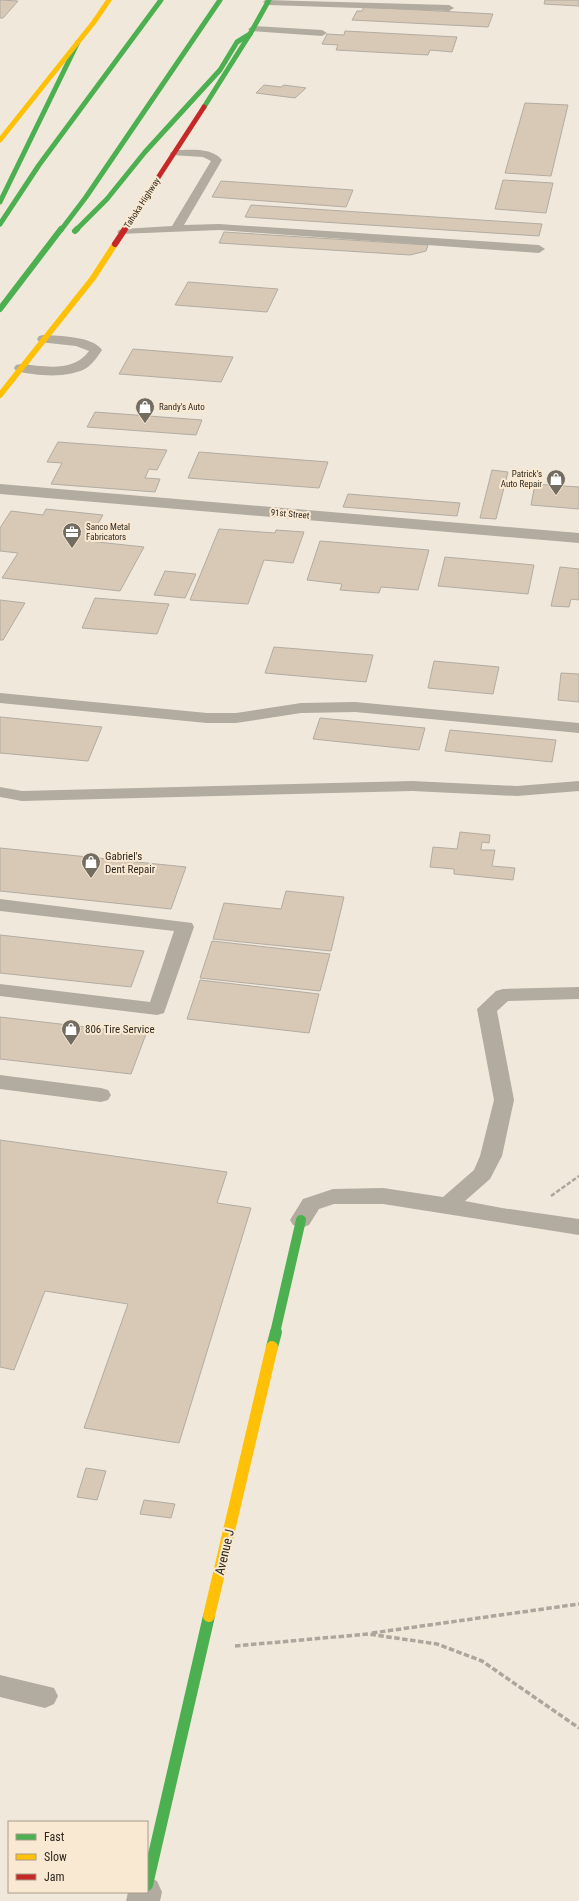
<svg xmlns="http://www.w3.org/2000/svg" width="579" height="1901" font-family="'Roboto Condensed',sans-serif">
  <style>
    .building { fill: #d7c9b6; stroke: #b2aca2 }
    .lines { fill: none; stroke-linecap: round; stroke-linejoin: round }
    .path-far1 { stroke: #aca69c; stroke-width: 2.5; stroke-dasharray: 4.5 2; stroke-linecap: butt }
    .path { stroke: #aca69c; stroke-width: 3.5; stroke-dasharray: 5.5 2.5; stroke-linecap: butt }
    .lane { fill: #b1aba0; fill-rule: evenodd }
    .street { fill: #b1aba0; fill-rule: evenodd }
    .fast-far3 { stroke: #4caf50; stroke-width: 5 }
    .fast-far2 { stroke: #4caf50; stroke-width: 6 }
    .fast-far1 { stroke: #4caf50; stroke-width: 10 }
    .fast { stroke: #4caf50; stroke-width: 12 }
    .slow-far2 { stroke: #ffc107; stroke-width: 5 }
    .slow-far1 { stroke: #ffc107; stroke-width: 6 }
    .slow { stroke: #ffc107; stroke-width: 12 }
    .jam-far1 { stroke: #c62828; stroke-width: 5 }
    .jam { stroke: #c62828; stroke-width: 6 }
    .labels { text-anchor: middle; stroke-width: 4; stroke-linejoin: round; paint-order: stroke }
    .far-street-label { font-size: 9px; fill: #2f2920; stroke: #f9e9d2 }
    .far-poi-label { font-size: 9px; fill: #2f2920; stroke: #f9e9d2; text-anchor: start }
    .poi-label { font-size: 11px; fill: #2f2920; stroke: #f9e9d2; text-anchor: start }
    .near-street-label { font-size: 13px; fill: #2f2920; stroke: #f9e9d2 }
  </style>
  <rect width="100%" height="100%" fill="#f0e8db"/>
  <g class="building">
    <path d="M0,0L18,1L3,18H0Z"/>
    <path d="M545,0H579V6L544,4Z"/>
    <path d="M364,7L493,14L488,27L352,20L357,11H362Z"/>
    <path d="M345,31L457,37L452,52L430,50L428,55L336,50L338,45L322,44L327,34L344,35Z"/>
    <path d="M264,85L281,87L284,85L306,88L295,98L256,93Z"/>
    <path d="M525,103L568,105L551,176L505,173Z"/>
    <path d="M503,180L553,183L546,213L495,209Z"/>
    <path d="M221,181L353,190L346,207L212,197Z"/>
    <path d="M251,205L542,224L539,236L245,217Z"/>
    <path d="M224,232L428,245L426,251L410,255L219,243Z"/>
    <path d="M188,282L278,289L267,312L175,305Z"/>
    <path d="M133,349L233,357L221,382L119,374Z"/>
    <path d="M95,412L202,420L196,435L87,427Z"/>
    <path d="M58,442L167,450L157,470L149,469L145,478L160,479L155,492L51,484L62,463L47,462Z"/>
    <path d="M199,452L328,462L319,488L188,478Z"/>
    <path d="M492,470L508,472L496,519L480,518Z"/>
    <path d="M535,484L579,487V509L531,505Z"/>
    <path d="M348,494L460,503L457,516L343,507Z"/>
    <path d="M46,509L103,515L88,541L144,547L120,591L2,578L18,553L0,551V528L11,511L43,515Z"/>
    <path d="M219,529L275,533L276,530L304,532L293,563L264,560L248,604L190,600Z"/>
    <path d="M320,541L429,550L418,590L381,587L379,593L340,590L342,584L307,580Z"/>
    <path d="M445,557L534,565L528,594L438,586Z"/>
    <path d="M560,567L579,569V600L571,599L569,607L551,606Z"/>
    <path d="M165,571L196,574L185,598L154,595Z"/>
    <path d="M95,598L169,604L157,634L82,628Z"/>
    <path d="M0,600L25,603L3,640H0Z"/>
    <path d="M274,647L373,655L366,682L265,673Z"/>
    <path d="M434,661L499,667L493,694L428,688Z"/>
    <path d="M561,673L579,674V702L558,700Z"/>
    <path d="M0,717L102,727L88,761L0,753Z"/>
    <path d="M320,718L425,728L419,750L313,739Z"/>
    <path d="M450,730L556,740L552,762L445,751Z"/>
    <path d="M460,832L490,835L489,843L482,842L481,850H495L492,866L515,868L513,880L454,874V869L430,867L433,847L457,849Z"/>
    <path d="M0,848L186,867L171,909L0,891Z"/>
    <path d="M286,891L344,897L331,951L213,939L224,903L281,909Z"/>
    <path d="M0,935L144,951L131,987L0,973Z"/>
    <path d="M212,941L330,954L320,991L200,978Z"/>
    <path d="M200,980L319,994L309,1033L187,1019Z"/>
    <path d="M0,1017L146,1034L131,1074L0,1059Z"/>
    <path d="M0,1140L227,1172L217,1203L251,1208L179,1443L84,1428L128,1304L45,1291L14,1370L0,1367Z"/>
    <path d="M86,1468L106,1471L97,1500L77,1497Z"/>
    <path d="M144,1500L175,1504L171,1518L140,1514Z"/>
  </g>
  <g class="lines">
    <path class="path-far1" d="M551,1196L579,1176"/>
    <g class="path">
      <path d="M372,1633L579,1604"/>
      <path d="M235,1646L368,1634L437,1644L482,1661L579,1728"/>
    </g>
    <g class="lane">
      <path d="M265,0L449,5L454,8L449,11L268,5L263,2Z"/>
      <path d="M253,26L322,30L327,33L322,36L250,31L248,29Z"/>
      <path d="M175,150C190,150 212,147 222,160L184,225L219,224L539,245L545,249L539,253L219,230L119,234L117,232L119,230L123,229L172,226L211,161L203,157L171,155L170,153Z"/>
      <path d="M43,335C59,336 93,336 102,350C98,356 94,362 88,367C70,379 37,376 16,371L14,368L16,365L21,364C44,366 73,373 89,351L76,346L39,342L37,339L39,336Z"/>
      <path d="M0,693L207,713H236L301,703L355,702L579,723V733L355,712L301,713L236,723H207L0,703Z"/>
      <path d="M412,781L517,786L579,781V791L517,796L412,791L22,801L0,797V787L22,791Z"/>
      <path d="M0,899L192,923L194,927L164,1013L157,1015L0,996V984L150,1002L174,931L0,911Z"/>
      <path d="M579,987V999L508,1001L497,1011L514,1100L502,1156L490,1179L465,1201L502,1208L579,1219V1235L383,1204H334L319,1209L309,1225L301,1228L293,1225L290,1220L303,1199L333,1189L383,1188L443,1197L474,1170L480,1156L494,1100L477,1009L496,991L503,989Z"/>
      <path d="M0,1075L101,1088L108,1090L111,1095L108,1100L101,1102L0,1089Z"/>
      <path d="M0,1675L54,1688L58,1696L54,1704L45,1708L0,1697Z"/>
    </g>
    <g class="street">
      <path d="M0,484L579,533V543L0,494Z"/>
      <path d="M147,1877L157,1881L162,1892L160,1901H126L128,1892H147Z"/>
    </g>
    <g class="fast-far3">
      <path d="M204,107L250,34L269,0"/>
      <path d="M0,202L78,42"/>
      <path d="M0,224L39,165L161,0"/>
      <path d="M61,230L86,197L220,0"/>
      <path d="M76,230L107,199L145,152L220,70L237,42L250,34"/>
    </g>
    <g class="fast-far2">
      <path d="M75,231L77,229"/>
      <path d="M0,309L61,229"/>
    </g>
    <path class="fast-far1" d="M275,1333L301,1220"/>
    <g class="fast">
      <path d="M272,1347L276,1332"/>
      <path d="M147,1885L209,1616"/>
    </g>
    <path class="slow-far2" d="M0,140L94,22L109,0"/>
    <path class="slow-far1" d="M0,395L93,278L115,244"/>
    <path class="slow" d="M209,1616L272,1347"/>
    <path class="jam-far1" d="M124,230L204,107"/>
    <path class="jam" d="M115,244L125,229"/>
  </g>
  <defs>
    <g id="shop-pin" transform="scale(1)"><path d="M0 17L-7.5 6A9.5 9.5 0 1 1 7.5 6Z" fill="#736c61" stroke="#f9e9d2"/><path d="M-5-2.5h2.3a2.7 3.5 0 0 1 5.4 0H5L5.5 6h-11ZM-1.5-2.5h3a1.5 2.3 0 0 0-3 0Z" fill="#fff"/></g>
    <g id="office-pin" transform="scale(1)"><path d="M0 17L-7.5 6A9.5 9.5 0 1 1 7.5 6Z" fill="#736c61" stroke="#f9e9d2"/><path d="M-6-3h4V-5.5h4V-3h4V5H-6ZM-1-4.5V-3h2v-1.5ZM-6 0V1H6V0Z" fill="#fff"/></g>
  </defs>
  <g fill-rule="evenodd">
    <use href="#shop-pin" x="145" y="407"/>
    <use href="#shop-pin" x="556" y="479"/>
    <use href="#office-pin" x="72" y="532"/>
    <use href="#shop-pin" x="91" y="862"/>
    <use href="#shop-pin" x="71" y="1029"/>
  </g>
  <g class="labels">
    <g class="far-street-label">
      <text transform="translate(142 203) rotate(-57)" y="3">Tahoka Highway</text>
      <text transform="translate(290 514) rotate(5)" y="3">91st Street</text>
    </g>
    <g class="far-poi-label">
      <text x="159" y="410">Randy's Auto</text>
      <text x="542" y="477" text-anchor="end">Patrick's<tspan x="542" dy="10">Auto Repair</tspan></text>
      <text x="86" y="530">Sanco Metal<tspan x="86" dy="10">Fabricators</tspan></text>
    </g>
    <g class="poi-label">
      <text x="105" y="860">Gabriel's<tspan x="105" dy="13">Dent Repair</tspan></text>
      <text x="85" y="1033">806 Tire Service</text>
    </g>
    <g class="near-street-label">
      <text transform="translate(224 1552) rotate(-77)" y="5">Avenue J</text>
    </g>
  </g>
  <rect x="8" y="1821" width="140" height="72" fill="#f9e9d2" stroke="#a89c8b"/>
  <rect x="16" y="1834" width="20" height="6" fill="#4caf50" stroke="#a89c8b"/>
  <text x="44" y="1841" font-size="12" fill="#2f2920">Fast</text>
  <rect x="16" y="1854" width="20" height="6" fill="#ffc107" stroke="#a89c8b"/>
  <text x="44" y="1861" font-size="12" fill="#2f2920">Slow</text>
  <rect x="16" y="1874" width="20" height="6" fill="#c62828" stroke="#a89c8b"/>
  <text x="44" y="1881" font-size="12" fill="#2f2920">Jam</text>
</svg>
